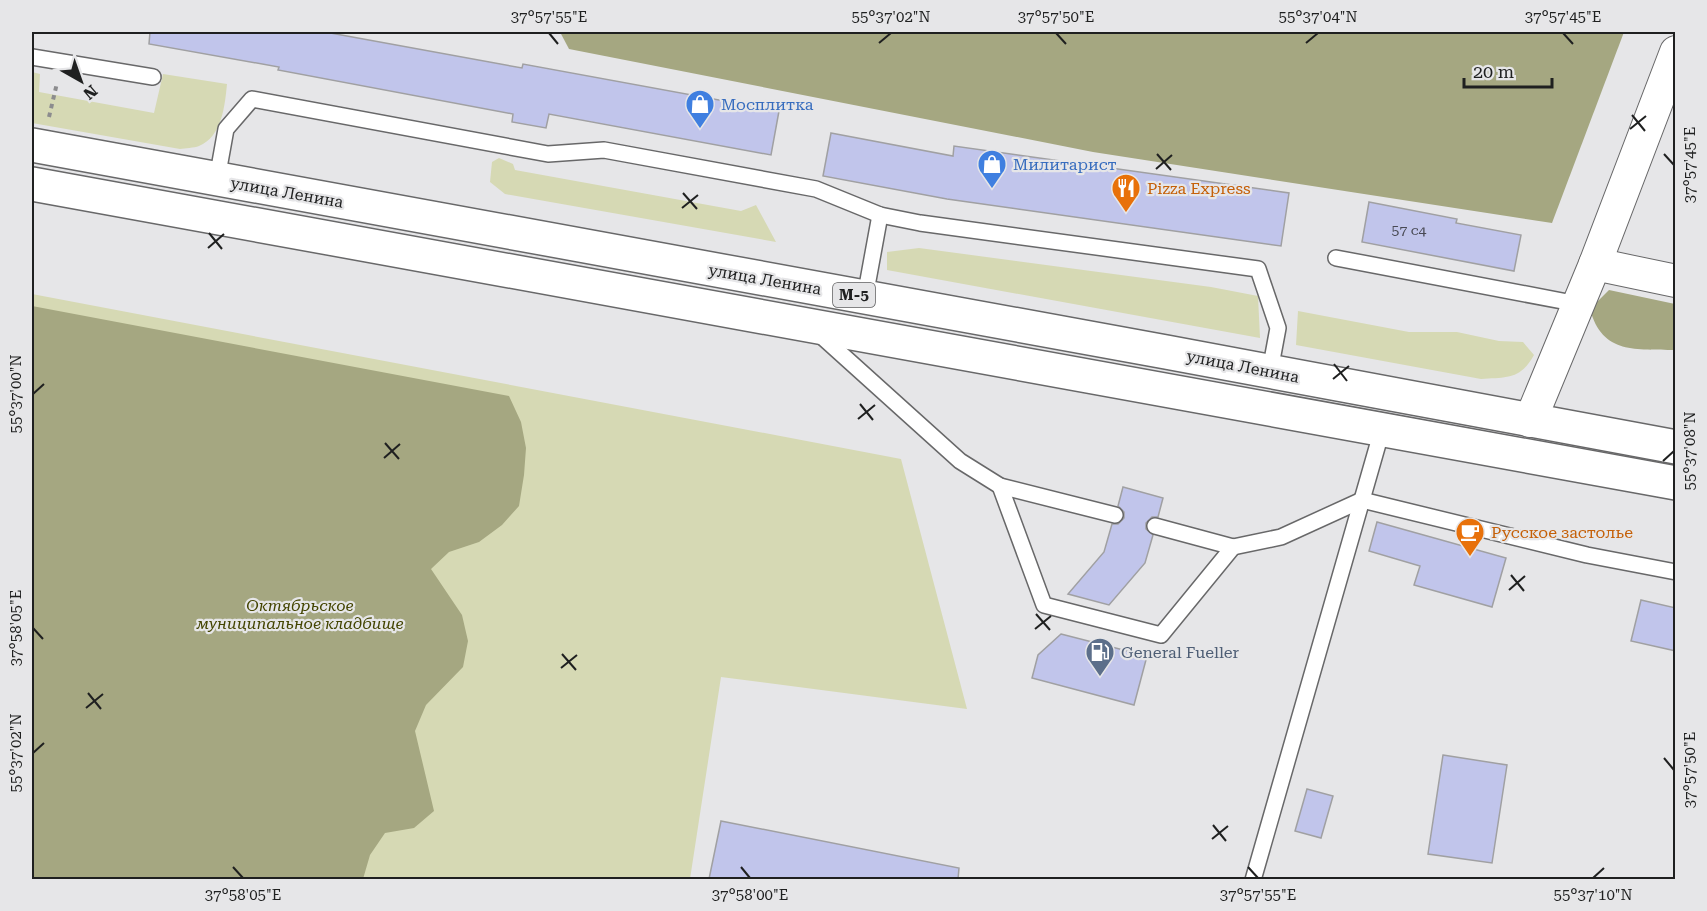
<svg xmlns="http://www.w3.org/2000/svg" width="1707" height="911" font-family="'Roboto Serif',serif">
  <style>
    .green { fill: #d6d9b4 }
    .forest { fill: #a5a781 }
    .building { fill: #c1c5eb; stroke: #a0a0a2; stroke-width: 1.5 }
    .lines { fill: none; stroke-linecap: round; stroke-linejoin: round }
    .service-casing { stroke: #686869; stroke-width: 18 }
    .minor-casing { stroke: #686869; stroke-width: 34 }
    .primary-casing { stroke: #686869; stroke-width: 36 }
    .path { stroke: #8c8c8e; stroke-width: 4; stroke-dasharray: 4.5 4.5; stroke-linecap: butt }
    .service { stroke: #fff; stroke-width: 15 }
    .minor { stroke: #fff; stroke-width: 32 }
    .primary { stroke: #fff; stroke-width: 33 }
    .ticks { fill: none; stroke: #1f2020; stroke-width: 2 }
    .labels { text-anchor: middle; stroke-width: 4.5; stroke-linejoin: round; paint-order: stroke }
    .number-label { font-size: 14px; fill: #484953 }
    .shield { fill: #e6e6e8; stroke: #5b5b5c; stroke-width: 1.5 }
    .shield-label { font-size: 15px; font-weight: bold; fill: #1f2020 }
    .shop-label { font-size: 16px; fill: #366cbe; stroke: #e6e6e8; text-anchor: start }
    .food-label { font-size: 16px; fill: #c56008; stroke: #e6e6e8; text-anchor: start }
    .street-label { font-size: 16px; fill: #1f2020; stroke: #e6e6e8 }
    .park-label { font-size: 16px; font-style: italic; fill: #434400; stroke: #e6e6e8 }
    .service-label { font-size: 16px; fill: #4e5e75; stroke: #e6e6e8; text-anchor: start }
    .neatline { fill: none; stroke: #1f2020; stroke-width: 2 }
    .ticks-label { font-size: 15px; text-anchor: middle; fill: #1f2020 }
  </style>
  <rect width="100%" height="100%" fill="#e6e6e8"/>
  <g class="green">
    <path d="M32,72L40,74L39,92L154,113L163,74L227,84C225,105 222,137 199,146C194,148 185,148 180,149L32,123Z"/>
    <path d="M499,158L513,164L515,170L741,211L756,205L776,242L505,194L490,182L492,162Z"/>
    <path d="M919,248L1211,287L1258,296L1260,338L887,270V252Z"/>
    <path d="M32,294L901,459L967,709L721,677L690,879H32Z"/>
    <path d="M1298,311L1409,332H1457L1499,341L1523,342L1534,355C1520,380 1507,377 1481,379L1296,345Z"/>
  </g>
  <g class="forest">
    <path d="M560,32H1624L1552,223L1093,152L569,49Z"/>
    <path d="M1609,290L1675,304V350C1637,349 1602,355 1590,309Z"/>
    <path d="M32,306L509,396L521,422L526,448L524,475L519,506L502,525L479,542L449,552L431,569L462,615L468,641L463,667L426,705L415,731L434,811L414,828L385,833L370,855L363,879H32Z"/>
  </g>
  <g class="building">
    <path d="M150,32H325L522,68L523,64L779,111L771,155L549,114L546,128L512,122L513,114L278,70L279,67L149,44Z"/>
    <path d="M831,133L953,156L954,146L1289,193L1281,246L947,199L823,176Z"/>
    <path d="M1369,202L1457,219L1456,223L1521,235L1514,271L1362,242Z"/>
    <path d="M1123,487L1163,498L1158,517H1152L1146,523V529L1153,535L1145,563L1109,605L1068,594L1104,552L1112,524H1118L1124,518V512L1118,506Z"/>
    <path d="M1377,522L1506,558L1492,607L1414,585L1420,566L1369,551Z"/>
    <path d="M1641,600L1676,608V651L1631,641Z"/>
    <path d="M1061,634L1147,656L1134,705L1032,678L1038,655Z"/>
    <path d="M1443,755L1507,765L1492,863L1428,854Z"/>
    <path d="M1307,789L1333,796L1321,838L1295,831Z"/>
    <path d="M721,821L959,868L958,879H709Z"/>
  </g>
  <g class="lines">
    <g class="service-casing">
      <g id="service">
        <path d="M32,57L153,77"/>
        <path d="M217,179L226,129L252,99L548,154L604,150L816,189L880,215L920,223L1258,269L1278,328L1270,371"/>
        <path d="M1336,258L1578,304"/>
        <path d="M865,297L880,215"/>
        <path d="M818,333L960,461L1000,486L1115,515"/>
        <path d="M1000,486L1044,605L1161,635L1233,547"/>
        <path d="M1155,526L1233,547L1281,537L1362,500L1587,555L1676,572"/>
        <path d="M1253,880L1382,430"/>
      </g>
    </g>
    <g class="minor-casing">
      <g id="minor">
        <path d="M1595,264L1676,52"/>
        <path d="M1530,421L1595,264L1676,281"/>
      </g>
    </g>
    <g class="primary-casing">
      <g id="primary">
        <path d="M32,145L1166,352L1676,447"/>
        <path d="M32,184L1676,483"/>
      </g>
    </g>
    <path class="path" d="M49,117L57,83"/>
    <use href="#service" class="service"/>
    <use href="#minor" class="minor"/>
    <use href="#primary" class="primary"/>
  </g>
  <path class="ticks" d="M549,33L558,44M1056,33L1066,44M1563,33L1573,44M879,43L891,33M1306,43L1318,33M1632,115L1645,131M1630,129L1646,116M1157,154L1171,170M1664,154L1674,165M1156,169L1172,155M683,193L697,209M682,208L698,195M209,233L222,249M208,248L224,234M1334,364L1347,381M1333,379L1349,366M33,394L44,384M860,404L873,420M858,419L875,405M385,443L399,459M384,458L400,444M1663,461L1674,451M1511,575L1524,591M1509,590L1525,576M1036,614L1050,630M33,628L43,639M1035,629L1051,616M562,654L576,670M561,668L577,655M88,693L101,709M86,708L103,694M33,753L44,743M1664,758L1674,770M1213,825L1226,841M1212,839L1228,826M233,867L243,878M741,867L750,878M1248,867L1258,878M1593,878L1604,868"/>
  <defs>
    <g id="shop-pin" transform="scale(1.5)"><path d="M0 17L-7.5 6A9.5 9.5 0 1 1 7.5 6Z" fill="#3f7fe0" stroke="#e6e6e8"/><path d="M-5-2.5h2.3a2.7 3.5 0 0 1 5.4 0H5L5.5 6h-11ZM-1.5-2.5h3a1.5 2.3 0 0 0-3 0Z" fill="#fff"/></g>
    <g id="restaurant-pin" transform="scale(1.5)"><path d="M0 17L-7.5 6A9.5 9.5 0 1 1 7.5 6Z" fill="#e8710a" stroke="#e6e6e8"/><path d="M-5-6h1v4h1v-4h1v4h1v-4h1v5L-1.5 .5V6h-2V.5L-5-1ZM5-6V6H3V1.5H1.5Q1.5-4 5-6Z" fill="#fff"/></g>
    <g id="cafe-pin" transform="scale(1.5)"><path d="M0 17L-7.5 6A9.5 9.5 0 1 1 7.5 6Z" fill="#e8710a" stroke="#e6e6e8"/><path d="M-5.5-4.5H6V0H3Q3 3.5 0 3.5H-2.5Q-5.5 3.5-5.5 0ZM3-3.2v2h1.7v-2ZM-6 4.5H4V6H-6Z" fill="#fff"/></g>
    <g id="fuel-pin" transform="scale(1.5)"><path d="M0 17L-7.5 6A9.5 9.5 0 1 1 7.5 6Z" fill="#5c6f8a" stroke="#e6e6e8"/><path d="M-5.5-6h7V0h2V4h1.3V-2.5L3-4.5l.8-.8L6-3V5H2.5V1h-1V6h-7ZM-4.2-4.7v3.2H.2V-4.7Z" fill="#fff"/></g>
  </defs>
  <g fill-rule="evenodd">
    <use href="#shop-pin" x="700" y="104"/>
    <use href="#shop-pin" x="992" y="164"/>
    <use href="#restaurant-pin" x="1126" y="188"/>
    <use href="#cafe-pin" x="1470" y="532"/>
    <use href="#fuel-pin" x="1100" y="652"/>
  </g>
  <g class="labels">
    <g class="number-label">
      <text x="1409" y="235">57 с4</text>
    </g>
    <rect class="shield" x="833" y="283" width="42" height="24" rx="4.5"/>
    <g class="shield-label">
      <text x="854" y="300">М-5</text>
    </g>
    <g class="shop-label">
      <text x="721" y="110">Мосплитка</text>
      <text x="1013" y="170">Милитарист</text>
    </g>
    <g class="food-label">
      <text x="1147" y="194">Pizza Express</text>
      <text x="1491" y="538">Русское застолье</text>
    </g>
    <g class="street-label">
      <text transform="translate(287 192) rotate(10)" y="6">улица Ленина</text>
      <text transform="translate(765 279) rotate(10)" y="6">улица Ленина</text>
      <text transform="translate(1243 366) rotate(11)" y="6">улица Ленина</text>
    </g>
    <g class="park-label">
      <text x="300" y="611">Октябрьское<tspan x="300" dy="18">муниципальное кладбище</tspan></text>
    </g>
    <g class="service-label">
      <text x="1121" y="658">General Fueller</text>
    </g>
  </g>
  <rect width="1707" height="911" fill="none" stroke="#e6e6e8" stroke-width="66"/>
  <g transform="translate(81 81) rotate(140)" stroke="#e6e6e8" stroke-width="4.5" paint-order="stroke">
  <path d="M0-4.5L10 22L0 15L-10 22Z" fill="#1f2020"/>
  <text y="-9" font-size="16" font-weight="bold" text-anchor="middle" fill="#1f2020">N</text>
  </g>
  <path d="M1464 78v9h88v-9" fill="none" stroke="#1f2020" stroke-width="3"/>
  <text x="1473" y="78" font-size="18" fill="#1f2020" stroke="#e6e6e8" stroke-width="4.5" paint-order="stroke">20 m</text>
  <rect x="33" y="33" width="1641" height="845" class="neatline"/>
  <g class="ticks-label">
    <text x="549" y="22">37°57'55"E</text>
    <text x="891" y="22">55°37'02"N</text>
    <text x="1056" y="22">37°57'50"E</text>
    <text x="1318" y="22">55°37'04"N</text>
    <text x="1563" y="22">37°57'45"E</text>
    <text transform="translate(1690 165) rotate(-90)" y="5">37°57'45"E</text>
    <text transform="translate(16 394) rotate(-90)" y="5">55°37'00"N</text>
    <text transform="translate(1690 451) rotate(-90)" y="5">55°37'08"N</text>
    <text transform="translate(16 628) rotate(-90)" y="5">37°58'05"E</text>
    <text transform="translate(16 753) rotate(-90)" y="5">55°37'02"N</text>
    <text transform="translate(1690 770) rotate(-90)" y="5">37°57'50"E</text>
    <text x="243" y="900">37°58'05"E</text>
    <text x="750" y="900">37°58'00"E</text>
    <text x="1258" y="900">37°57'55"E</text>
    <text x="1593" y="900">55°37'10"N</text>
  </g>
</svg>
